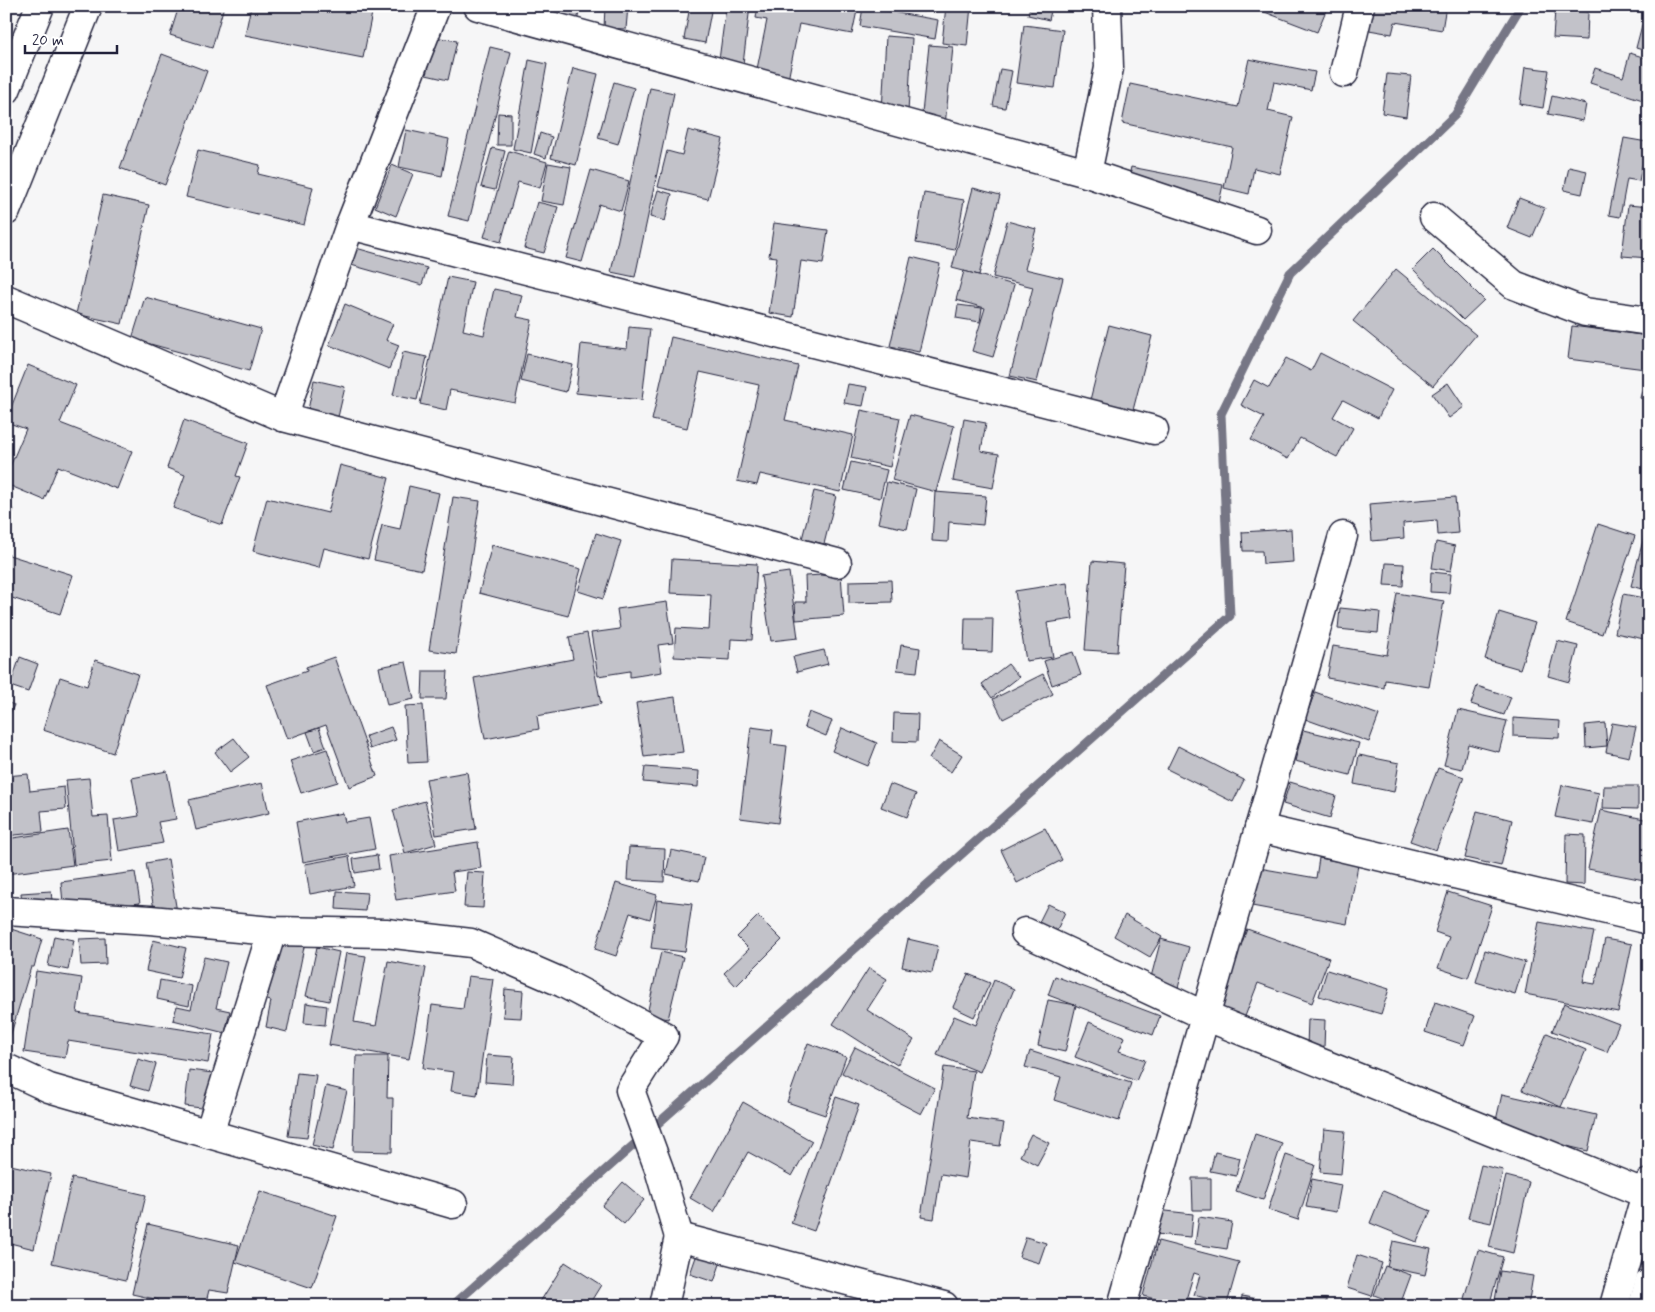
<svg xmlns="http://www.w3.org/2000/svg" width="1655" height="1312" font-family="Mynerve,sans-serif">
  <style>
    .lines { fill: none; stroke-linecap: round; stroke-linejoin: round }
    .stream { stroke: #767685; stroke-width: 9 }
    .building { fill: #c2c2c9; stroke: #22223b }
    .minor-casing { stroke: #22223b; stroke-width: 31 }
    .tertiary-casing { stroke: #22223b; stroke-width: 31 }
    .secondary-casing { stroke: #22223b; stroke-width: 31 }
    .minor { stroke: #fff; stroke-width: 28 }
    .tertiary { stroke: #fff; stroke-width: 28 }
    .secondary { stroke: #fff; stroke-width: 28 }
  </style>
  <rect width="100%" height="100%" fill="#f6f6f7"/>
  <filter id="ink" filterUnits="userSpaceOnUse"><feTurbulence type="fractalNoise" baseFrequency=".02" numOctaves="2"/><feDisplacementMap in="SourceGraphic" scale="10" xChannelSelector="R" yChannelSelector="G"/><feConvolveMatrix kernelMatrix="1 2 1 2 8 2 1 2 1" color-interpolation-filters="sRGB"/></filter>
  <g filter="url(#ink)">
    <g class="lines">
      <path class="stream" d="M452,1306L1230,616L1221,414L1290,273L1455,115L1521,6"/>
    </g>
    <g class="building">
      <path d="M179,6H224L212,48L170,35Z"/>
      <path d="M251,6H337L372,13L363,58L245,35Z"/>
      <path d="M553,6H581L576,24L550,17Z"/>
      <path d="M605,6H628L626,29L604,28Z"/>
      <path d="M666,6H687V10Z"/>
      <path d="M690,6H712L705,43L684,39Z"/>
      <path d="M721,6H750L743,64L719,60L726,7Z"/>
      <path d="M758,6H858L852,34L799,24L788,80L756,74L767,20L756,18Z"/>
      <path d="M891,6H924V12Z"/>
      <path d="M946,6H971L967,46L942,43Z"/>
      <path d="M1030,6H1052L1049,20L1028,15Z"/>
      <path d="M1264,6H1322L1327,8L1317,32L1262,11Z"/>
      <path d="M1374,6H1446L1442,30L1395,22L1392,34L1369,30Z"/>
      <path d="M863,7L938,20L935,39L860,26Z"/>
      <path d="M1555,10L1588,12L1587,40L1553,38Z"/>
      <path d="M1024,25L1063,30L1055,88L1016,83Z"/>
      <path d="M1642,25L1649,27V52L1636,48Z"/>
      <path d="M886,36L912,38L908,113L882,112Z"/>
      <path d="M435,37L457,41L448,80L426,75Z"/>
      <path d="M929,45L953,47L944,135L920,133Z"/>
      <path d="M490,47L511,52L469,221L448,216Z"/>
      <path d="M1630,53L1649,59V102L1590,83L1595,68L1623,77Z"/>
      <path d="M162,54L207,71L165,185L120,168Z"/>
      <path d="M1249,59L1315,72L1311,90L1274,82L1268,111L1293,117L1280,174L1254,168L1249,194L1224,188L1232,147L1122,123L1130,84L1238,107Z"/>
      <path d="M529,60L547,64L531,153L513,149Z"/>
      <path d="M1525,67L1549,70L1543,108L1520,104Z"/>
      <path d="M573,68L598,74L576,165L551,158Z"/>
      <path d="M1000,69L1012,71L1005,108L993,106Z"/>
      <path d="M1387,74L1411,76L1406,117L1382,113Z"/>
      <path d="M614,82L634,88L618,144L598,138Z"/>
      <path d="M650,88L674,93L635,277L611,272Z"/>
      <path d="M1552,96L1586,104L1583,121L1548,114Z"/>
      <path d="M498,113L511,114V145H497Z"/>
      <path d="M406,130L449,139L442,176L399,167Z"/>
      <path d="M688,130L723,139L708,199L658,187L667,151L682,155Z"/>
      <path d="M540,133L552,137L546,158L534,154Z"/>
      <path d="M1624,138L1647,142L1639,181L1627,179L1620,217L1609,215Z"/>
      <path d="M492,148L505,151L495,190L481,187Z"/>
      <path d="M198,150L260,165L258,174L313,187L304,225L186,197Z"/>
      <path d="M509,151L547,162L540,188L518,182L501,242L484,237Z"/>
      <path d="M548,163L571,167L564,205L541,201Z"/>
      <path d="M392,165L413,174L396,216L375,207Z"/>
      <path d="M1131,167L1223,185L1218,207L1126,190Z"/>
      <path d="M1569,167L1587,171L1582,194L1564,190Z"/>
      <path d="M591,170L629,181L621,211L599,204L582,262L566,258Z"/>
      <path d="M973,188L1000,195L979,275L952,268Z"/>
      <path d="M658,190L672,194L665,221L650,217Z"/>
      <path d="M924,193L964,200L955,250L916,243Z"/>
      <path d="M103,195L149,205L122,324L76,314Z"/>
      <path d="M1519,198L1545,208L1532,238L1507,228Z"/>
      <path d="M537,202L558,207L544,253L524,248Z"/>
      <path d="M1628,205L1649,207V258L1622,256Z"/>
      <path d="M1007,221L1036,229L1025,269L1063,278L1037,382L1010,376L1033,287L993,277Z"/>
      <path d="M774,223L828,230L823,264L801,261L793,317L769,313L777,257L769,256Z"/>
      <path d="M356,248L427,268L422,285L351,265Z"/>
      <path d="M1433,249L1484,300L1463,320L1413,269Z"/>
      <path d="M911,257L940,264L919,352L890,346Z"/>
      <path d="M1396,269L1476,335L1433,386L1353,321Z"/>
      <path d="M964,271L1014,285L993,357L972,351L985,308L956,300Z"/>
      <path d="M448,277L473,282L463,330L484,335L494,289L522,295L517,317L532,320L515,403L450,390L446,410L420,404Z"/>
      <path d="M145,297L261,329L249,371L132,339Z"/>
      <path d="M345,304L393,324L386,340L399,345L389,369L329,345Z"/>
      <path d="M958,305L982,308L980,322L956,318Z"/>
      <path d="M1109,325L1152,336L1131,418L1088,408Z"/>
      <path d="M1572,326L1649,336L1645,369L1568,359Z"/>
      <path d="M629,327L650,329L642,400L576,393L581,344L627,349Z"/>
      <path d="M671,337L798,366L785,420L853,435L840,492L760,474L757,485L737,481L759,385L700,372L687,428L652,420Z"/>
      <path d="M403,352L427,357L417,400L393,395Z"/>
      <path d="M1320,353L1392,390L1378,418L1343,400L1333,417L1353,428L1337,457L1300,438L1288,459L1251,440L1264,417L1241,405L1254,380L1269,388L1286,358L1311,371Z"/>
      <path d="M527,354L573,365L566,392L521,381Z"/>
      <path d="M28,365L76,385L60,423L132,451L117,489L58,466L44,500L6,484V476L26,429L6,422V420Z"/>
      <path d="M1647,373H1649V401L1640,398Z"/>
      <path d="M314,380L345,387L338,417L308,410Z"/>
      <path d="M1448,383L1464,407L1449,418L1432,394Z"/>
      <path d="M848,384L867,387L863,406L844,403Z"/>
      <path d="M861,410L900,418L890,467L851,458Z"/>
      <path d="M910,415L954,426L936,492L892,480Z"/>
      <path d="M964,419L986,423L981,451L999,454L993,488L953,481Z"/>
      <path d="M184,420L248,443L236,476L240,477L222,525L173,508L185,475L167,468Z"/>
      <path d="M851,462L887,470L880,498L844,490Z"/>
      <path d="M340,465L389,478L368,559L324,548L319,568L253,551L267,498L328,513Z"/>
      <path d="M887,482L916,489L907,529L878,523Z"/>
      <path d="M409,486L439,493L422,570L374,560L382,525L400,529Z"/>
      <path d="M814,491L836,496L824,544L802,539Z"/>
      <path d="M935,492L986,496L983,525L949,522L948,542L932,541Z"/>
      <path d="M453,497L480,501L456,654L429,650Z"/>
      <path d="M1455,497L1458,533L1438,535L1437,520L1403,523L1404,538L1372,541L1369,504Z"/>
      <path d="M6,506L14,509L6,533Z"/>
      <path d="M1649,518V591L1631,586Z"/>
      <path d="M1598,524L1635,536L1602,634L1566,622Z"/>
      <path d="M1291,529L1293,562L1263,564L1262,551H1243L1242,532Z"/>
      <path d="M596,533L621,541L603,599L578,591Z"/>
      <path d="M1436,542L1455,546L1451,571L1432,568Z"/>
      <path d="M492,545L581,569L568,616L479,593Z"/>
      <path d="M6,554L73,575L60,614L6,596Z"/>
      <path d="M672,559L757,564L752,640L731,639L730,660L674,657L676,628L709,630L711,595L670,593Z"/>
      <path d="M1092,561L1124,564L1117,652L1085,650Z"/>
      <path d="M1386,563L1404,564L1403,586L1384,585Z"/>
      <path d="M789,572L798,638L771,641L761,576Z"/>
      <path d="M1431,572L1451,574L1449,593L1430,592Z"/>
      <path d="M841,574L844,616L796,620L795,602H806L805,576Z"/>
      <path d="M891,580L892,602L849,603V581Z"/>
      <path d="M1067,583L1073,619L1047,623L1053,657L1026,661L1015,591Z"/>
      <path d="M1397,593L1444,601L1429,687L1385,680L1384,688L1327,678L1333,646L1387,655Z"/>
      <path d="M1623,594L1649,599V640L1615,633Z"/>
      <path d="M667,602L673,643L658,645L662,672L630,677V671L598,676L591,633L620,629L617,609Z"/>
      <path d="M1340,608L1380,612L1378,633L1338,629Z"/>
      <path d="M1499,612L1535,623L1520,669L1485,659Z"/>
      <path d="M965,618H993L992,652L964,651Z"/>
      <path d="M587,633L601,704L537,716L539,729L485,739L474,678L573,659L569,637Z"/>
      <path d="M1557,641L1578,646L1569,682L1548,676Z"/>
      <path d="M901,645L920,648L917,672L897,670Z"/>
      <path d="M824,650L828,664L797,672L793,657Z"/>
      <path d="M1073,652L1081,675L1052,685L1044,661Z"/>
      <path d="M20,657L38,664L28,692L10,686Z"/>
      <path d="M334,657L377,776L349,787L326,725L287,739L267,685L307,671L306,667Z"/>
      <path d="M95,660L138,674L113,753L43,730L60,677L87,686Z"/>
      <path d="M406,662L414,699L387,705L379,667Z"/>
      <path d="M1008,664L1019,677L992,698L982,684Z"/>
      <path d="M423,671H448L446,699H422Z"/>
      <path d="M1043,674L1053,694L1003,719L993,699Z"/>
      <path d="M1477,686L1511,697L1504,715L1471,704Z"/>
      <path d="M1315,692L1379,715L1369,742L1305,719Z"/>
      <path d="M675,697L683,752L644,757L636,703Z"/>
      <path d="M6,702L14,705L6,722Z"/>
      <path d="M423,705L427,762L408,763L405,706Z"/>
      <path d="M1458,710L1507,721L1499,752L1468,744L1462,769L1444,765Z"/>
      <path d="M809,712L832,721L826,736L804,727Z"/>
      <path d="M894,713L918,714L917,742L893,741Z"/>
      <path d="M1513,718L1560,721L1559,738L1513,736Z"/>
      <path d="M1605,723L1607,746L1586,748L1585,725Z"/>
      <path d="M1612,723L1636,727L1629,757L1606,752Z"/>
      <path d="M391,727L396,740L370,749L366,736Z"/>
      <path d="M751,727L773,730L771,744L787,746L778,823L740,818Z"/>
      <path d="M319,728L326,747L314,751L307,732Z"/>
      <path d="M842,728L877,743L868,766L832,751Z"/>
      <path d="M1303,730L1359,743L1350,775L1295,761Z"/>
      <path d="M234,738L249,757L230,772L215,752Z"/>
      <path d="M939,741L962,755L951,772L929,759Z"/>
      <path d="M1178,746L1244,780L1233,802L1167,769Z"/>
      <path d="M327,749L338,782L301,793L290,761Z"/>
      <path d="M1359,755L1399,763L1394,792L1354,784Z"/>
      <path d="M645,767L699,771L698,787L643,782Z"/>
      <path d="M1438,768L1464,777L1436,850L1410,841Z"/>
      <path d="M167,771L176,819L158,822L163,843L119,851L114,820L139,816L132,778Z"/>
      <path d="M467,772L476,829L436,835L426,779Z"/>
      <path d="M28,774L30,791L64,787L66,809L41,811L43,832L6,836V776Z"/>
      <path d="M89,778L93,817L108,816L112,861L74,865L66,780Z"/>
      <path d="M1290,782L1336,796L1330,818L1283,804Z"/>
      <path d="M262,783L269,813L196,830L189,800Z"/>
      <path d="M890,784L916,794L907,817L881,807Z"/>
      <path d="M1562,785L1599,793L1593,824L1555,817Z"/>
      <path d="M1604,786H1638V809L1603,808Z"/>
      <path d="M425,801L436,844L405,853L393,810Z"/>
      <path d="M1601,810L1649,820V858L1644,880L1588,869Z"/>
      <path d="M1477,811L1512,820L1501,866L1465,858Z"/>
      <path d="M343,813L345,822L369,818L375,849L303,862L296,822Z"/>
      <path d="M1045,828L1062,860L1017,883L1001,850Z"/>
      <path d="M68,830L73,865L6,874V839Z"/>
      <path d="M1566,834L1585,835L1584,885L1565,884Z"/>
      <path d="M478,842L481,868L452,872L455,891L396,900L389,856Z"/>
      <path d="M629,847L665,849L664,882L627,880Z"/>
      <path d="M671,850L704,857L699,881L666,874Z"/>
      <path d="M377,855L379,869L355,873L353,859Z"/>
      <path d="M349,856L354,886L310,894L305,864Z"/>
      <path d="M1319,858L1358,865L1347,924L1252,906L1259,868L1316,878Z"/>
      <path d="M168,859L177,912L155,915L146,863Z"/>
      <path d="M135,872L140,903L64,913L61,882Z"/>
      <path d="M467,872L485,873L483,908L464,907Z"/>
      <path d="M616,883L657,895L650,919L630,913L616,956L595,949Z"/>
      <path d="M51,891L53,909L23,912L21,893Z"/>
      <path d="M337,891L367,893L365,911L336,909Z"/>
      <path d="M1448,892L1492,906L1468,978L1438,968L1449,937L1435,932Z"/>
      <path d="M657,900L692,904L685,952L651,948Z"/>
      <path d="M1048,904L1065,912L1053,939L1035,930Z"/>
      <path d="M1125,915L1162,937L1150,957L1114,936Z"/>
      <path d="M758,916L782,940L736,986L724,973L749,949L737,937Z"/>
      <path d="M1539,922L1594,932L1583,982L1595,984L1605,939L1632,944L1618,1012L1525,994Z"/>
      <path d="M11,929L42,939L34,967H31L10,1037L6,1036V946Z"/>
      <path d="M1247,929L1329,958L1312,1003L1258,983L1244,1019L1217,1009Z"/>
      <path d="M54,936L74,940L68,970L48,966Z"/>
      <path d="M280,937L305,942L287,1032L266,1027L271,1001L267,1000Z"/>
      <path d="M105,938L106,964L81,965L79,939Z"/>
      <path d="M908,939L938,946L932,973L902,967Z"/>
      <path d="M1161,939L1189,947L1178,988L1150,981Z"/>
      <path d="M153,940L186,948L179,978L146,971Z"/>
      <path d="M317,947L339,952L329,1001L306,996Z"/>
      <path d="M1485,950L1525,962L1515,994L1476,982Z"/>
      <path d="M661,952L683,957L668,1019L647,1014Z"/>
      <path d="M346,953L366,956L354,1022L376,1026L388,961L426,968L409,1059L329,1045Z"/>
      <path d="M204,957L227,962L216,1008L230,1011L225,1033L173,1020L177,1006L191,1009Z"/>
      <path d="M869,968L887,979L867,1010L914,1040L897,1065L833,1024Z"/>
      <path d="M1327,970L1389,989L1381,1014L1319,996Z"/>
      <path d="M36,971L82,978L77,1013L213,1034L208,1063L68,1041L65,1058L24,1052Z"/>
      <path d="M968,974L990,983L974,1017L953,1007Z"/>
      <path d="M468,976L493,979L477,1095L451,1091L454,1072L423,1068L432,1005L463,1009Z"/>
      <path d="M1055,976L1160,1016L1153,1035L1048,995Z"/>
      <path d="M160,980L192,986L189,1006L157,999Z"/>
      <path d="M994,980L1014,989L980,1072L937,1055L954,1016L976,1025Z"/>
      <path d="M505,989L523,991L521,1018L503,1017Z"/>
      <path d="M1048,1000L1076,1005L1065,1052L1038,1046Z"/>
      <path d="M1435,1002L1475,1016L1464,1045L1425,1032Z"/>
      <path d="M306,1003L327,1006L325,1025L304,1023Z"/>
      <path d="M1564,1003L1619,1024L1607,1052L1552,1031Z"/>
      <path d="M1308,1019L1325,1020L1324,1048L1307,1047Z"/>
      <path d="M1089,1022L1125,1037L1119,1051L1145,1060L1136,1081L1075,1057Z"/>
      <path d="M1547,1033L1586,1050L1561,1107L1522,1090Z"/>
      <path d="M808,1043L846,1057L825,1115L787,1102Z"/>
      <path d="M855,1047L935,1088L921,1114L842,1073Z"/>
      <path d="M1030,1051L1131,1083L1119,1121L1054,1100L1061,1077L1025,1067Z"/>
      <path d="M487,1055L514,1057L512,1084L485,1082Z"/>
      <path d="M356,1056H388L387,1098H393L392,1152L353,1151Z"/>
      <path d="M138,1059L156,1064L148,1091L130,1086Z"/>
      <path d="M944,1067L974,1071L967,1118L1004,1123L1000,1146L971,1142L966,1178L941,1174L934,1219L921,1217Z"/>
      <path d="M189,1070L213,1073L209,1109L185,1106Z"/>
      <path d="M297,1073L316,1075L307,1138L288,1136Z"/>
      <path d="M326,1086L347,1091L333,1150L312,1145Z"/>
      <path d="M1502,1094L1596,1115L1588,1151L1494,1129Z"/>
      <path d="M836,1097L859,1105L814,1231L791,1223Z"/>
      <path d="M743,1102L812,1141L792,1176L748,1152L714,1212L690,1198Z"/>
      <path d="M1324,1129L1345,1131L1341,1174L1320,1172Z"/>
      <path d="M1031,1134L1049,1143L1037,1165L1020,1156Z"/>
      <path d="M1255,1134L1282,1143L1263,1200L1236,1191Z"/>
      <path d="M1215,1152L1240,1158L1236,1176L1210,1171Z"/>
      <path d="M1286,1155L1315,1165L1298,1220L1268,1210Z"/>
      <path d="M6,1164L51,1174L34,1249L6,1242Z"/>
      <path d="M1481,1165L1503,1170L1491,1223L1468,1218Z"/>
      <path d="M1506,1176L1529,1182L1513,1253L1489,1247Z"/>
      <path d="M72,1178L146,1195L126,1280L52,1263Z"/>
      <path d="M1192,1178H1211V1210H1193Z"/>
      <path d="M1312,1179L1341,1185L1336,1212L1306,1207Z"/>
      <path d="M623,1182L644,1200L624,1224L602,1206Z"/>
      <path d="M260,1191L337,1216L312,1288L235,1262Z"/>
      <path d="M1383,1191L1431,1211L1417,1242L1370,1223Z"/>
      <path d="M1157,1210L1193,1214L1191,1237L1155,1234Z"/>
      <path d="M1199,1217L1232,1222L1227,1249L1195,1244Z"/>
      <path d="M148,1224L239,1245L228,1293L209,1290L205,1306H157L159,1300L132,1294Z"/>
      <path d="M1026,1237L1046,1243L1039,1263L1019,1257Z"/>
      <path d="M1158,1241L1239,1262L1227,1304L1194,1295L1200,1275L1194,1273L1184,1306L1143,1296Z"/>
      <path d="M1393,1241L1431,1249L1425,1275L1387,1267Z"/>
      <path d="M1478,1250L1503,1257L1489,1306H1477L1463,1302Z"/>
      <path d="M697,1254L721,1261L714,1282L690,1274Z"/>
      <path d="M1357,1255L1382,1263L1372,1296L1347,1288Z"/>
      <path d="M565,1262L601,1285L588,1306H546L540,1302Z"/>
      <path d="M1385,1266L1411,1275L1400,1305L1374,1295Z"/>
      <path d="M1500,1271L1533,1276L1528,1306H1494Z"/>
      <path d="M1242,1296L1268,1301L1267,1306H1240Z"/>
      <path d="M1189,1298L1216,1306H1187Z"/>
      <rect x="1304" y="1299" width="22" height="7"/>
      <path d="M744,1300L774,1306H743Z"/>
    </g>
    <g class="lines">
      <g class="minor-casing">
        <g id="minor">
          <path d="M478,6L1087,173L1257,230"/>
          <path d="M1344,73L1360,6"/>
          <path d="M1087,173L1109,68L1107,6"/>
          <path d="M1434,217L1514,285L1585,312L1649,321"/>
          <path d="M350,225L1154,430"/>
          <path d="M6,299L283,417L837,563"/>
          <path d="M283,417L350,225L436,6"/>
          <path d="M1259,828L1649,920"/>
          <path d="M6,911L150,920L272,931L386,933L471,943L563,983L664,1036L630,1090L659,1169L679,1237"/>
          <path d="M1025,932L1205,1016L1646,1194"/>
          <path d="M6,1068L49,1088L453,1204"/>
          <path d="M209,1134L272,931"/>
          <path d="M664,1306L679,1237L944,1306"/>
          <path d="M1122,1306L1343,536"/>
        </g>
      </g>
      <g class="tertiary-casing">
        <g id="tertiary">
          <path d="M1614,1306L1649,1183"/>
          <path d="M1643,1306L1649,1283"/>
        </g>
      </g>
      <g class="secondary-casing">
        <g id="secondary">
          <path d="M6,90L40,6"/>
          <path d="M6,211L88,6"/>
        </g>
      </g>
      <use href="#minor" class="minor"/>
      <use href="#tertiary" class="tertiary"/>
      <use href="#secondary" class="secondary"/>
    </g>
  </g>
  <rect width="1655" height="1312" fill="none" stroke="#fff" stroke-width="25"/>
  <rect x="12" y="12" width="1630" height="1287" fill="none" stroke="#22223b" stroke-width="2" filter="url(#ink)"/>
  <path d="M25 45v8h92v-8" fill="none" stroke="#22223b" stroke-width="2.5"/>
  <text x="32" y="45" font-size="15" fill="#22223b" stroke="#ffffff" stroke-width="4" paint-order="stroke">20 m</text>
</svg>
